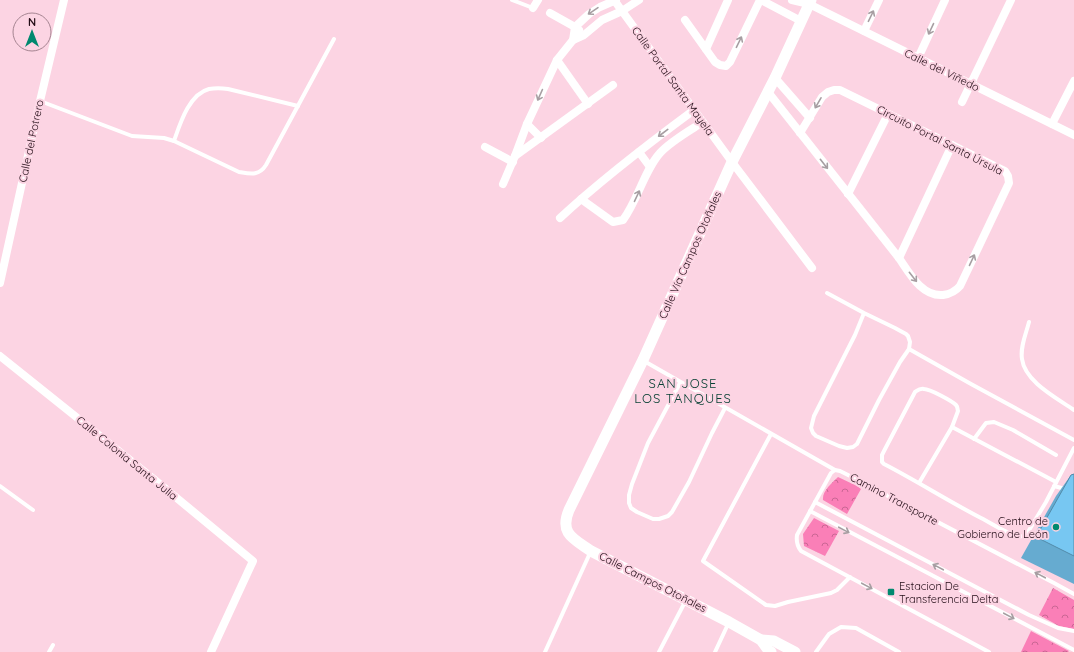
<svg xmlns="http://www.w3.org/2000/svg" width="1074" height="652" font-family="Quicksand,sans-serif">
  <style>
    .park { fill: url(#park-crowns) }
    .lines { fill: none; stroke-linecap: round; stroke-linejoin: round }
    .lane { stroke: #fff; stroke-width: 4 }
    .street { stroke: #fff; stroke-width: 8 }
    .secondary { stroke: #fff; stroke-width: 11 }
    .wall { fill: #66abd0 }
    .building { fill: #77c7f2; stroke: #538ba9 }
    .oneway { stroke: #a79ea2 }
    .poi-dot { fill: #00896f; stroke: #fcd4e3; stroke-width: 1.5 }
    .labels { text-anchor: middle; stroke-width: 4; stroke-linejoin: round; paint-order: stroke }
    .street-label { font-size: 11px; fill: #220c16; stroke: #fcd4e3 }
    .poi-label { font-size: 11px; fill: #220c16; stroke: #fcd4e3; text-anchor: end }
    .quarter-label { font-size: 13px; letter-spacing: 1px; fill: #084134; stroke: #fcd4e3 }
  </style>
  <defs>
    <pattern id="park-crowns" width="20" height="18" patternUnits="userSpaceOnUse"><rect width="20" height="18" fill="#fa7fb7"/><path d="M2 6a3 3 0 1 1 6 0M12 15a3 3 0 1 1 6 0" fill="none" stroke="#ca6694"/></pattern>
  </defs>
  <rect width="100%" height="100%" fill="#fcd4e3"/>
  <g class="park">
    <path d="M838,477L857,486L861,489L847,514L823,500C822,491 832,483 838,477Z"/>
    <path d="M814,518L839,531L825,556L804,546L803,534Z"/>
    <path d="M1053,588L1074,600V629L1059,626L1039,615Z"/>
    <path d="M1031,631L1069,651L1068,652H1021Z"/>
  </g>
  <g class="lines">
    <g class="lane">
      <path d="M512,0L533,8"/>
      <path d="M40,101L132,136L164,138L174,141L239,172C251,174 259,176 266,165L334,39"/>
      <path d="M174,141C180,124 189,94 209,89C215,88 221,88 228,89L298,106"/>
      <path d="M827,293L864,313L895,328L906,334L908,336L910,342L909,349L900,362L879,400L857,444L853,447L847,448L839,446L816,436L813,433L811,428L814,416L855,335L864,313"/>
      <path d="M1029,322C1026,334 1020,347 1022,359C1025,382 1057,398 1074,410"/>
      <path d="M909,349L971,384L1074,440"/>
      <path d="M644,361L835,470L840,471L848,475L1054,583L1074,594"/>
      <path d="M680,383L648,443L632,484L629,495V503L631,508L637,512L653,519H659L668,516L672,512L689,482L712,433L725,408"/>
      <path d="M952,427L1056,482"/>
      <path d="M771,434L703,561L766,605L775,606L788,602L831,593L837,590L850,577"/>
      <path d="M974,439L986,423L994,422L1013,430L1056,455"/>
      <path d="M835,470L831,473L797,535C796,542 797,546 801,551L989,652"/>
      <path d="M919,483L952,427L958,411C957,408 958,407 956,405C952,401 930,389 924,389C920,388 918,390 915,392L884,451L882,455V462L884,464C917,481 948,501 981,518C993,524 1005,533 1018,536C1022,537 1025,536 1028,532L1046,502L1074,448"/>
      <path d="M0,486L33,510"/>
      <path d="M1054,486L1065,489L1074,488"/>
      <path d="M815,502L1029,615L1058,628L1074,631"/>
      <path d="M810,511L1074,650"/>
      <path d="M49,652L53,645"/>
      <path d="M545,652L590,553"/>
      <path d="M659,652L686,600"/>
      <path d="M715,652L729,622"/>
      <path d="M816,652L829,634L841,627L856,628L899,652"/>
    </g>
    <g class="street">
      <path d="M614,0L732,162L812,268"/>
      <path d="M761,0L801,21"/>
      <path d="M792,0L809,4L1074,135"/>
      <path d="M533,8L538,0"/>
      <path d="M550,13L575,27L579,30"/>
      <path d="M685,20L715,62L720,65L726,66L730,62L760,0"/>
      <path d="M864,31L879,0"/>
      <path d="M573,40L575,27L589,14L600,7L616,0"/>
      <path d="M706,49L728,0"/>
      <path d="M918,58L945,0"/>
      <path d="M557,60L588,104"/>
      <path d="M775,78L810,118"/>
      <path d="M768,92L899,258C910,274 922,297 943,295C950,294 955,292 960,286L1009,183L1008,176L1005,171L840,90H834L828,92L822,97L800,133"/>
      <path d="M962,102L1011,0"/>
      <path d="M527,124L541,138"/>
      <path d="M1052,124L1074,81"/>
      <path d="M485,147L513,162"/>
      <path d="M639,152L650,167"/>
      <path d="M515,156L613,85"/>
      <path d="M503,184L515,156L527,124L557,60L573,40L584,35L602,20L622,11L639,0"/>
      <path d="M848,194L888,114"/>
      <path d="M581,199L613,222L623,220C638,200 644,171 660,153C671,141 689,131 703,122"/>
      <path d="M560,218C602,179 648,144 694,110"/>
      <path d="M899,258L952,145"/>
      <path d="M0,283L40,101L64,0"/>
      <path d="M0,356L155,480L253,561L211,652"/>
    </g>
    <g class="secondary">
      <path d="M761,640L774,641L795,652"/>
      <path d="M771,652L769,651L761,640L729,622L591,551C574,539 559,534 569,510L643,360L732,162L775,78L811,0"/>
    </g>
  </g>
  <path class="wall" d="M1074,474V584L1021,558L1056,496L1071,475Z"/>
  <path class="building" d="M1074,474V556L1036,537L1071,475Z"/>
  <defs><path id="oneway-shaft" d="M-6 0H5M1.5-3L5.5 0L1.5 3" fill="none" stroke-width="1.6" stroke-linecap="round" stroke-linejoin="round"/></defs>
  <g class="oneway">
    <use href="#oneway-shaft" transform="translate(593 11) rotate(146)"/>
    <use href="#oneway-shaft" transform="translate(871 16) rotate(-64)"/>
    <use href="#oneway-shaft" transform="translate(931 29) rotate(115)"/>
    <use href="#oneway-shaft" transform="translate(739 42) rotate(-64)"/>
    <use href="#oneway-shaft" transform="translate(540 95) rotate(114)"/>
    <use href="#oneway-shaft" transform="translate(818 103) rotate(120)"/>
    <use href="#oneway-shaft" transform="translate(663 133) rotate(143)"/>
    <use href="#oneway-shaft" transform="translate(824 164) rotate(52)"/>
    <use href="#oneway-shaft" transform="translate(637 196) rotate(-65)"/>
    <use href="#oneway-shaft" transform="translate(972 260) rotate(-65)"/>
    <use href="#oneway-shaft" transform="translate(913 277) rotate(52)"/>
    <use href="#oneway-shaft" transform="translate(844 530) rotate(28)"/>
    <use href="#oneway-shaft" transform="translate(938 567) rotate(-152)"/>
    <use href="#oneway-shaft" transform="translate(1040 575) rotate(-152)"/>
    <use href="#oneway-shaft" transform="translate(867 586) rotate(28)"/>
    <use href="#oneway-shaft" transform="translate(1009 616) rotate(28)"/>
  </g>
  <g class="poi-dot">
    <circle cx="1056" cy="527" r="4"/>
    <rect x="887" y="588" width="8" height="8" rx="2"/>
  </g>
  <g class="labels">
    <g class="street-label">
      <text transform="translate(942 70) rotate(26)" y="4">Calle del Viñedo</text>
      <text transform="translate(673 81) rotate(54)" y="4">Calle Portal Santa Mayela</text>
      <text transform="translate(940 140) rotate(27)" y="4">Circuito Portal Santa Úrsula</text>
      <text transform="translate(31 141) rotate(-78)" y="4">Calle del Potrero</text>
      <text transform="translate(690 255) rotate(-66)" y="4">Calle Vía Campos Otoñales</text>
      <text transform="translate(127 458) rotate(39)" y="4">Calle Colonia Santa Julia</text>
      <text transform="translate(894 499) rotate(28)" y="4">Camino Transporte</text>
      <text transform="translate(653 582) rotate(27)" y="4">Calle Campos Otoñales</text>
    </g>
    <g class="poi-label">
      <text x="1048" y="525">Centro de<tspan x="1048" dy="13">Gobierno de León</tspan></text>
      <text x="899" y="590" text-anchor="start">Estacion De<tspan x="899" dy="13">Transferencia Delta</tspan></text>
    </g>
    <g class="quarter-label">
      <text x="683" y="388">SAN JOSE<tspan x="683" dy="15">LOS TANQUES</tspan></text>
    </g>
  </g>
  <g transform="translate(32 32)"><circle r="19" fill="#fcd4e3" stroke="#a58491"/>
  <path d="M0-3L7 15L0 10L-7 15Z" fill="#00896f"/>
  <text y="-6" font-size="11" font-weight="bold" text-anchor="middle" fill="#220c16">N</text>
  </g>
</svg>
